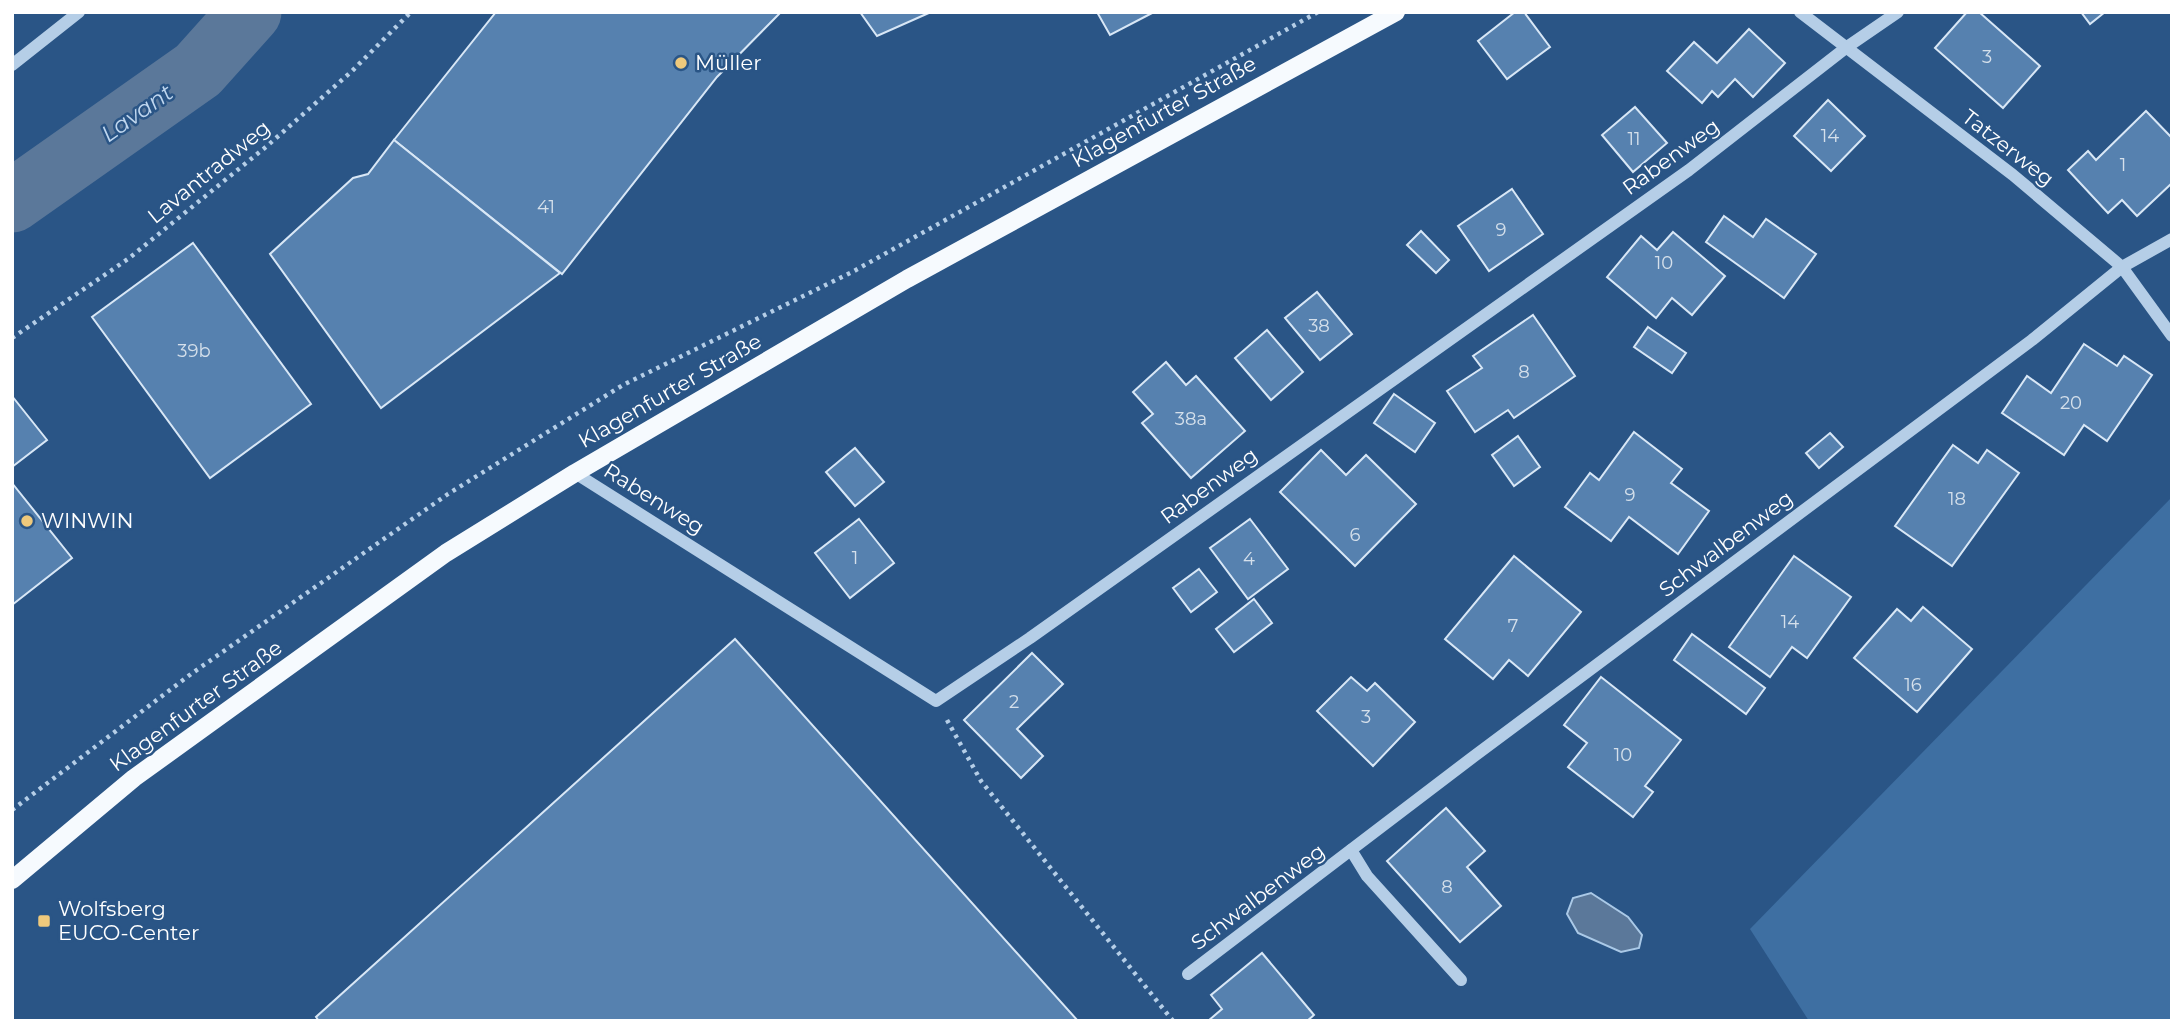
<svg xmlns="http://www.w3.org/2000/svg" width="2184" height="1033" font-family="Montserrat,sans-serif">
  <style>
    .green { fill: #3e6fa2 }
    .water { fill: #5b789a; stroke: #aac9e7; stroke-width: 2 }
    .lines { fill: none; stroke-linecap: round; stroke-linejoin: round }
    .river { stroke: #5b789a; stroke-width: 63 }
    .building { fill: #5681af; stroke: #d8e7f6; stroke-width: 2 }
    .path { stroke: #b5cee7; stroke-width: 4.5; stroke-dasharray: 3.5 5; stroke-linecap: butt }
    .minor { stroke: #b5cee7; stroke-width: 12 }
    .major { stroke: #f6fafe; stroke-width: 18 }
    .poi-dot { fill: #eec97c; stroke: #2a5586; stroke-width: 2.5 }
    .labels { text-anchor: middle; stroke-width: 5; stroke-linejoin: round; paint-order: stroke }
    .number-label { font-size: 18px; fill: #d5e0eb }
    .poi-label { font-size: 21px; fill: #fff; stroke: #2a5586; text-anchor: start }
    .street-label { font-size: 21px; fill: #fff; stroke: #2a5586 }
    .water-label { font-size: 23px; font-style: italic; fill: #c0d7ef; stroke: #2a5586 }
  </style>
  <rect width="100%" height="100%" fill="#2a5586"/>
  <path class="green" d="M2172,497V1021H1809L1750,929Z"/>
  <path class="water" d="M1591,893L1628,917L1642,935L1639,948L1621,952L1578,933L1567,914L1573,898Z"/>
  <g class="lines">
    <path class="river" d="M12,201L198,70L250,12"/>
  </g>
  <g class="building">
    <path d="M496,12H781L717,77L562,274L394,140Z"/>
    <path d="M860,12H931L877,36Z"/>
    <path d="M1097,12H1154L1110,35Z"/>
    <path d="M1515,12H1524L1550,47L1507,79L1478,41Z"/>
    <path d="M1967,12H1979L2040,66L2003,108L1935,48Z"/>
    <path d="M2081,12H2105L2090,24Z"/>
    <path d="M1749,29L1785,63L1753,97L1735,79L1718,97L1712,91L1702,103L1667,71L1694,42L1717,63Z"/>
    <path d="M1828,100L1865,136L1831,171L1794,136Z"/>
    <path d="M1635,107L1667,143L1633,172L1602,135Z"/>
    <path d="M2146,111L2172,138V183L2137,216L2122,200L2108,213L2068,170L2088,151L2096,160Z"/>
    <path d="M394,140L560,273L381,408L270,254L353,178L368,174Z"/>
    <path d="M1512,189L1543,234L1489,271L1458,226Z"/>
    <path d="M1724,216L1753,237L1766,219L1816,254L1784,298L1706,242Z"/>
    <path d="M1421,231L1449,260L1436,273L1407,245Z"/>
    <path d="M1673,232L1725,276L1692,315L1672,298L1656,318L1607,277L1641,236L1657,250Z"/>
    <path d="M193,243L311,404L210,478L92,317Z"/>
    <path d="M1317,292L1352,334L1320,360L1285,318Z"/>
    <path d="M1533,315L1575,376L1514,418L1508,410L1475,432L1447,391L1482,368L1473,356Z"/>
    <path d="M1648,327L1686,353L1672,373L1634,347Z"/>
    <path d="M1267,330L1303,372L1271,400L1235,358Z"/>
    <path d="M2084,344L2117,366L2124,356L2152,375L2107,441L2084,425L2064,455L2002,413L2027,376L2051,393Z"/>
    <path d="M1166,362L1186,385L1196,376L1245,431L1191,478L1142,423L1153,414L1133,392Z"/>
    <path d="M1394,394L1435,423L1415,452L1374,423Z"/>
    <path d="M12,396L47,440L12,467Z"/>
    <path d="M1634,432L1682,469L1671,483L1709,511L1678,554L1629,517L1611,541L1565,507L1590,473L1599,480Z"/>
    <path d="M1830,433L1843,447L1819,468L1806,453Z"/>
    <path d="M1518,436L1540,467L1514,486L1492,455Z"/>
    <path d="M1953,445L1978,463L1987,450L2019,473L1952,566L1895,526Z"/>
    <path d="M855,448L884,482L855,506L826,472Z"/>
    <path d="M1321,450L1346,475L1366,455L1416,504L1355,566L1280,492Z"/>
    <path d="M12,483L72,558L12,605Z"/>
    <path d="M859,519L894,563L850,598L815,553Z"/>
    <path d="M1250,519L1288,569L1248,599L1210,548Z"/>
    <path d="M1514,556L1581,612L1528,676L1509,660L1493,679L1445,639Z"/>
    <path d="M1794,556L1851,597L1807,658L1792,647L1770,677L1729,647Z"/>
    <path d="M1199,569L1217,592L1191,612L1173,588Z"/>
    <path d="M1254,599L1272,623L1234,652L1216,629Z"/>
    <path d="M1923,607L1972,649L1917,712L1854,658L1897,609L1911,621Z"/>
    <path d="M1692,634L1765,688L1746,714L1674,660Z"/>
    <path d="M735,639L1078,1021H319L316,1017Z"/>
    <path d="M1032,653L1063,684L1017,729L1043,756L1021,778L964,720Z"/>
    <path d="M1351,677L1367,691L1375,683L1415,722L1373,766L1317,711Z"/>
    <path d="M1601,677L1681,740L1645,786L1653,792L1633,817L1568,767L1587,743L1564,725Z"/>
    <path d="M1446,808L1485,851L1467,867L1501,906L1460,942L1387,861Z"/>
    <path d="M1262,953L1314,1015L1307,1021H1208L1222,1009L1211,995Z"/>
  </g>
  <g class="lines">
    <g class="path">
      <path d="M12,338L128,259L267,146L351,72L411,12"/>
      <path d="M947,720L981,781L1173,1021"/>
      <path d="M12,810L191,674L448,494L623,385L854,271L1318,12"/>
    </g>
    <g class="minor">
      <path d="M1800,12L2013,175L2122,267L2172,336"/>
      <path d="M12,65L79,12"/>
      <path d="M575,473L936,701L1030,638L1689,170L1847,47L1898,12"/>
      <path d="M1351,850L1367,876L1461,980"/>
      <path d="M1188,974L1473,757L2032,340L2122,267L2172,239"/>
    </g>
    <path class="major" d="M12,880L134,778L446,553L575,473L907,279L1396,12"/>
  </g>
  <g class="poi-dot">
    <circle cx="681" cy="63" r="7"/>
    <circle cx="27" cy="521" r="7"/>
    <rect x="37" y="914" width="14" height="14" rx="3.5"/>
  </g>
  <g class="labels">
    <g class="number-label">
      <text x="1987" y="63">3</text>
      <text x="1830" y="142">14</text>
      <text x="1634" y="145">11</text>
      <text x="2123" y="171">1</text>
      <text x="546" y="213">41</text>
      <text x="1501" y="236">9</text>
      <text x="1664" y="269">10</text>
      <text x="1319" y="332">38</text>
      <text x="194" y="357">39b</text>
      <text x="1524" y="378">8</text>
      <text x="2071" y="409">20</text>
      <text x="1191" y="425">38a</text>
      <text x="1630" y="501">9</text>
      <text x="1957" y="505">18</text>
      <text x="1355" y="541">6</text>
      <text x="855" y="564">1</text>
      <text x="1249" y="565">4</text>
      <text x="1790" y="628">14</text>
      <text x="1513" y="632">7</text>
      <text x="1913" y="691">16</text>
      <text x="1014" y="708">2</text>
      <text x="1366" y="723">3</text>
      <text x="1623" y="761">10</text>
      <text x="1447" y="893">8</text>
    </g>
    <g class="poi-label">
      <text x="695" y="70">Müller</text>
      <text x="41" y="528">WINWIN</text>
      <text x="58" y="916">Wolfsberg<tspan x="58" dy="24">EUCO-Center</tspan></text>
    </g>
    <g class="street-label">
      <text transform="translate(1164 112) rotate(-29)" y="7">Klagenfurter Straße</text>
      <text transform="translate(2008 148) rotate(38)" y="7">Tatzerweg</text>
      <text transform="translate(1671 157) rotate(-36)" y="7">Rabenweg</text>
      <text transform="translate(209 172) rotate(-39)" y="7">Lavantradweg</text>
      <text transform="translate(670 391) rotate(-30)" y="7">Klagenfurter Straße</text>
      <text transform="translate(1209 486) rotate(-36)" y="7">Rabenweg</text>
      <text transform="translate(654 499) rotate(32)" y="7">Rabenweg</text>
      <text transform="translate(1726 544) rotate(-37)" y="7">Schwalbenweg</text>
      <text transform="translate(196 706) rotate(-36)" y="7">Klagenfurter Straße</text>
      <text transform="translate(1258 897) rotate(-37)" y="7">Schwalbenweg</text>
    </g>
    <g class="water-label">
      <text transform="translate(137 113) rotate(-35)" y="8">Lavant</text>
    </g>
  </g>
  <rect width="2184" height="1033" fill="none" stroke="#ffffff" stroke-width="28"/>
</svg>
